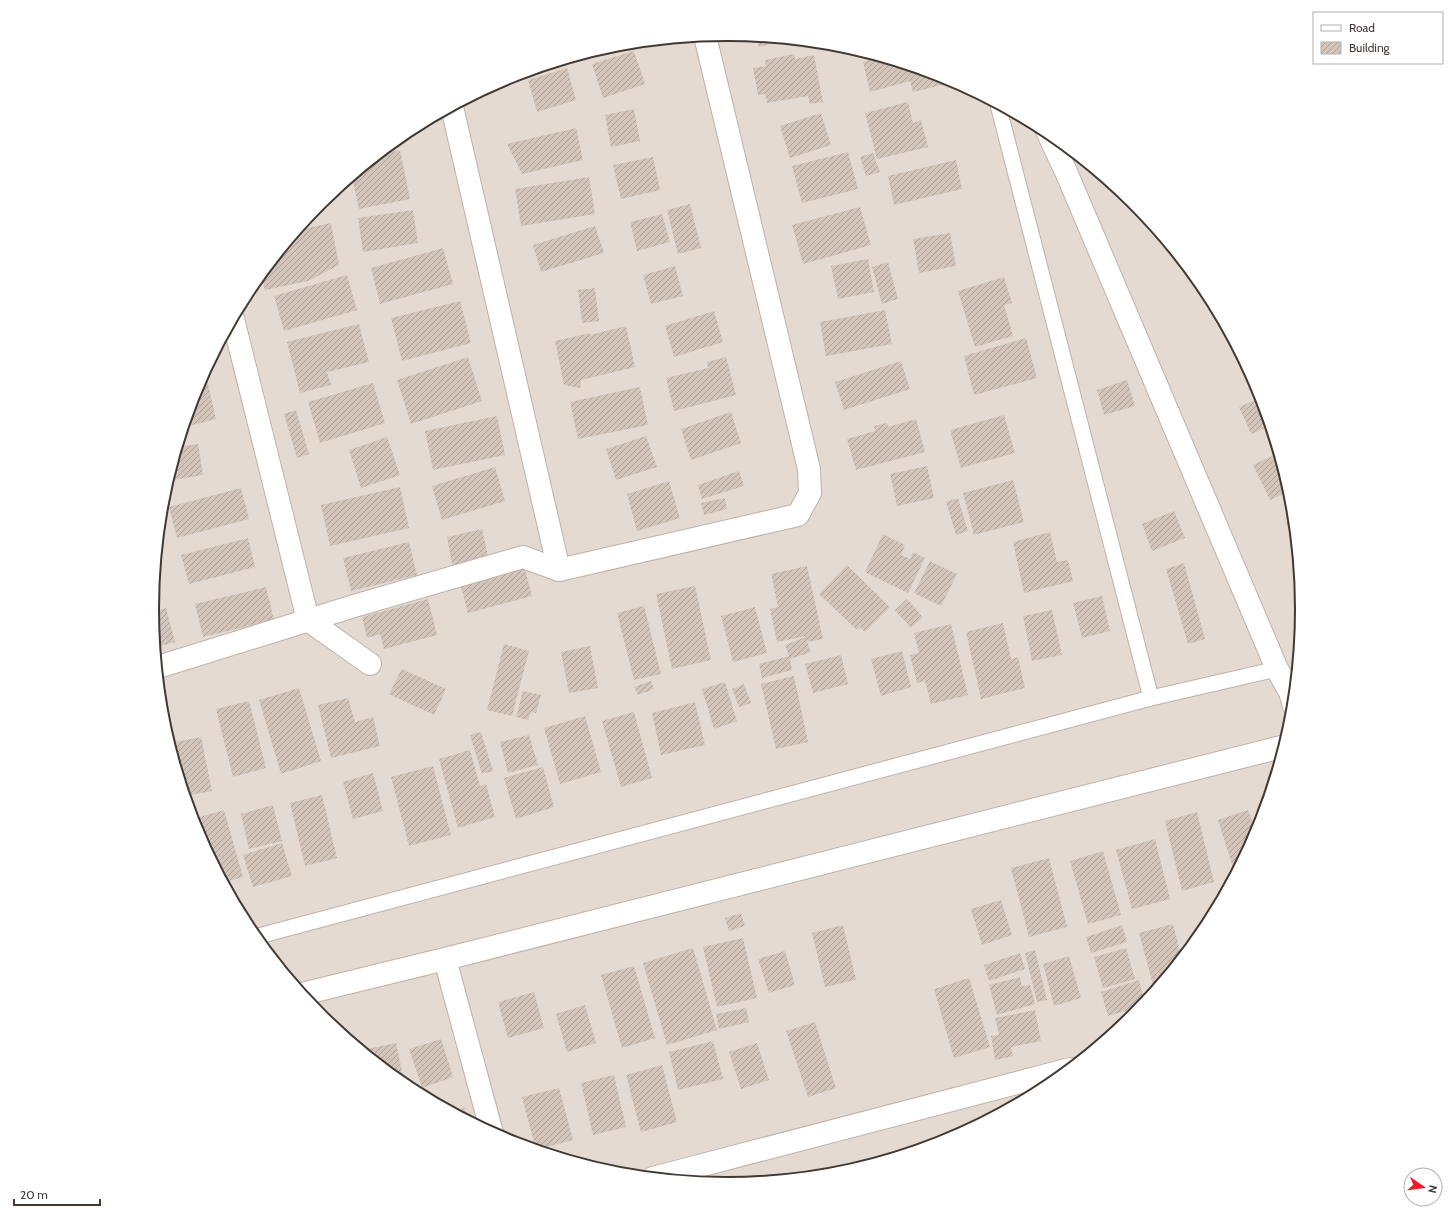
<svg xmlns="http://www.w3.org/2000/svg" width="1455" height="1219" font-family="Cabin,sans-serif">
  <style>
    .residential { fill: #e4dad1 }
    .building { fill: url(#building-hatch) }
    .lines { fill: none; stroke-linecap: round; stroke-linejoin: round }
    .service-casing { stroke: #beb2a9; stroke-width: 17 }
    .minor-casing { stroke: #beb2a9; stroke-width: 24 }
    .service { stroke: #fff; stroke-width: 15 }
    .minor { stroke: #fff; stroke-width: 22 }
    .rim { fill: none; stroke: #423933; stroke-width: 2 }
  </style>
  <defs>
    <pattern id="building-hatch" width="6" height="6" patternUnits="userSpaceOnUse"><rect width="6" height="6" fill="#d4c5bb"/><path d="M-1 1l2-2M0 6l6-6M5 7l2-2" fill="none" stroke="#aea199"/></pattern>
  </defs>
  <rect width="100%" height="100%" fill="#f0e9e2"/>
  <circle class="residential" cx="727" cy="610" r="574"/>
  <g class="building">
    <path d="M756,37L785,40L759,47Z"/>
    <path d="M634,51L645,84L603,98L592,64Z"/>
    <path d="M794,54L795,59L814,55L823,102L810,104L808,96L767,103L765,94L758,95L753,68L766,66L765,60Z"/>
    <path d="M880,57L944,77L946,84L913,92L910,81L870,92L863,62Z"/>
    <path d="M567,68L576,100L537,112L528,80Z"/>
    <path d="M908,102L913,123L921,120L928,147L877,159L865,113Z"/>
    <path d="M634,109L640,141L611,147L605,115Z"/>
    <path d="M821,113L831,145L790,158L780,126Z"/>
    <path d="M576,128L583,160L522,174L507,144Z"/>
    <path d="M400,150L410,199L359,209L352,177L380,154Z"/>
    <path d="M848,152L858,189L802,203L792,166Z"/>
    <path d="M873,153L880,172L866,176L860,157Z"/>
    <path d="M653,157L660,190L621,199L613,165Z"/>
    <path d="M956,160L962,189L894,205L888,176Z"/>
    <path d="M589,177L595,214L521,226L515,189Z"/>
    <path d="M327,198L329,205L315,209L321,202Z"/>
    <path d="M690,204L701,248L678,254L667,210Z"/>
    <path d="M860,207L871,245L803,264L792,225Z"/>
    <path d="M413,210L418,243L363,252L358,218Z"/>
    <path d="M662,214L670,242L637,251L630,222Z"/>
    <path d="M331,223L339,265L308,281L265,290L261,275L298,230Z"/>
    <path d="M595,226L604,253L541,272L533,245Z"/>
    <path d="M950,233L956,266L919,273L913,239Z"/>
    <path d="M443,248L453,284L380,304L371,268Z"/>
    <path d="M868,259L874,292L838,299L831,266Z"/>
    <path d="M888,262L898,299L882,304L872,267Z"/>
    <path d="M675,266L683,296L651,304L643,275Z"/>
    <path d="M347,275L357,310L284,331L274,296Z"/>
    <path d="M1004,277L1012,303L1004,305L1013,336L975,347L958,291Z"/>
    <path d="M595,288L599,321L582,323L578,290Z"/>
    <path d="M460,301L471,343L402,361L391,318Z"/>
    <path d="M885,310L892,344L826,356L820,322Z"/>
    <path d="M714,311L723,342L674,357L665,326Z"/>
    <path d="M359,324L369,362L327,372L331,385L300,393L287,342Z"/>
    <path d="M626,326L635,367L581,380L580,388L564,385L555,341L590,333V335Z"/>
    <path d="M1026,338L1037,378L974,395L964,356Z"/>
    <path d="M468,357L482,401L411,424L397,380Z"/>
    <path d="M726,357L736,395L674,411L666,378L708,368L707,362Z"/>
    <path d="M901,361L910,389L844,410L835,382Z"/>
    <path d="M207,380L216,419L185,427L196,389L200,381Z"/>
    <path d="M1127,380L1135,406L1104,415L1097,390Z"/>
    <path d="M373,383L385,423L320,443L308,402Z"/>
    <path d="M640,387L648,425L578,439L570,402Z"/>
    <path d="M1262,397L1270,426L1251,434L1239,407Z"/>
    <path d="M296,410L309,454L297,458L284,414Z"/>
    <path d="M731,412L741,443L691,460L681,429Z"/>
    <path d="M1004,415L1015,453L961,468L950,430Z"/>
    <path d="M497,416L505,455L433,470L425,431Z"/>
    <path d="M916,419L925,452L856,470L847,439L875,431L874,426L887,423L888,427Z"/>
    <path d="M646,436L657,467L616,480L606,449Z"/>
    <path d="M387,437L400,475L361,488L349,450Z"/>
    <path d="M198,444L203,475L168,481L178,447Z"/>
    <path d="M1279,453L1290,491L1270,500L1253,465Z"/>
    <path d="M927,466L934,498L897,506L890,474Z"/>
    <path d="M495,467L505,501L442,520L432,486Z"/>
    <path d="M739,471L744,486L702,499L698,485Z"/>
    <path d="M1013,480L1024,522L974,535L963,493Z"/>
    <path d="M669,481L680,518L637,531L627,494Z"/>
    <path d="M400,487L409,528L330,546L321,505Z"/>
    <path d="M241,488L249,519L177,538L169,507Z"/>
    <path d="M725,498L727,509L704,515L701,503Z"/>
    <path d="M958,498L968,531L956,535L946,502Z"/>
    <path d="M1174,511L1185,538L1152,551L1142,524Z"/>
    <path d="M1294,518L1296,543L1286,522Z"/>
    <path d="M482,529L489,561L453,569L447,537Z"/>
    <path d="M1050,532L1057,562L1068,560L1073,581L1024,593L1013,542Z"/>
    <path d="M883,534L905,545L901,555L910,559L913,552L925,558L908,593L865,572Z"/>
    <path d="M248,538L255,567L189,584L181,555Z"/>
    <path d="M409,542L417,575L351,591L343,558Z"/>
    <path d="M930,561L957,574L941,606L914,593Z"/>
    <path d="M1184,563L1205,639L1188,644L1166,569Z"/>
    <path d="M847,565L890,607L865,632L860,627L857,630L819,594Z"/>
    <path d="M524,566L532,596L468,613L460,583Z"/>
    <path d="M807,566L823,639L807,642L811,652L790,659L792,670L762,678L759,664L789,656L785,645L805,637L806,636L777,642L770,609L778,607L771,574Z"/>
    <path d="M695,586L711,660L672,669L656,594Z"/>
    <path d="M266,587L274,620L203,637L195,604Z"/>
    <path d="M1102,596L1110,631L1082,638L1073,603Z"/>
    <path d="M428,599L437,635L384,649L380,634L367,638L362,617Z"/>
    <path d="M907,599L923,617L911,628L895,610Z"/>
    <path d="M644,606L661,674L634,680L617,613Z"/>
    <path d="M755,607L767,653L733,662L721,616Z"/>
    <path d="M166,608L175,642L156,647L152,612Z"/>
    <path d="M1052,610L1062,655L1032,661L1023,616Z"/>
    <path d="M1003,623L1011,659L1018,657L1025,688L981,699L966,632Z"/>
    <path d="M951,624L968,695L931,704L925,681L917,683L910,655L919,653L914,633Z"/>
    <path d="M504,644L529,651L512,716L487,710Z"/>
    <path d="M590,646L598,688L569,693L561,652Z"/>
    <path d="M902,651L911,687L881,696L871,659Z"/>
    <path d="M841,655L848,684L813,693L805,664Z"/>
    <path d="M402,669L446,689L434,715L389,694Z"/>
    <path d="M794,676L808,742L776,749L761,684Z"/>
    <path d="M651,681L654,689L638,695L634,687Z"/>
    <path d="M725,682L737,721L714,729L702,689Z"/>
    <path d="M744,684L751,703L739,707L732,689Z"/>
    <path d="M299,688L321,761L281,774L259,700Z"/>
    <path d="M523,691L541,695L536,713L531,712L528,720L516,717Z"/>
    <path d="M348,698L355,722L373,717L380,746L331,758L318,705Z"/>
    <path d="M249,701L266,768L233,777L216,709Z"/>
    <path d="M695,702L705,745L661,755L652,713Z"/>
    <path d="M634,712L652,778L621,787L602,721Z"/>
    <path d="M585,716L601,772L560,784L544,728Z"/>
    <path d="M481,732L493,771L482,774L470,735Z"/>
    <path d="M529,735L538,765L508,773L500,742Z"/>
    <path d="M201,737L212,791L186,796L170,743Z"/>
    <path d="M470,750L480,786L486,784L495,817L458,828L439,759Z"/>
    <path d="M433,766L451,835L409,846L391,777Z"/>
    <path d="M543,767L554,807L516,819L504,778Z"/>
    <path d="M373,773L383,811L353,819L343,782Z"/>
    <path d="M322,795L337,858L305,866L290,803Z"/>
    <path d="M273,805L282,841L249,849L241,814Z"/>
    <path d="M224,810L243,877L224,882L196,830L193,819Z"/>
    <path d="M1248,810L1257,835L1235,874L1218,820Z"/>
    <path d="M1197,812L1214,882L1182,891L1165,821Z"/>
    <path d="M1155,839L1170,899L1132,909L1116,850Z"/>
    <path d="M282,843L292,876L253,887L243,855Z"/>
    <path d="M1103,851L1121,915L1088,924L1070,861Z"/>
    <path d="M1049,858L1067,927L1029,937L1011,868Z"/>
    <path d="M1001,900L1012,935L982,945L971,909Z"/>
    <path d="M741,913L745,926L729,931L725,918Z"/>
    <path d="M1173,924L1182,959L1155,992L1139,933Z"/>
    <path d="M843,925L856,980L825,987L812,933Z"/>
    <path d="M1122,925L1127,942L1091,953L1086,937Z"/>
    <path d="M743,938L757,998L717,1007L703,947Z"/>
    <path d="M693,948L717,1030L667,1045L643,963Z"/>
    <path d="M1126,948L1135,979L1103,988L1094,957Z"/>
    <path d="M1035,950L1047,1000L1037,1002L1025,953Z"/>
    <path d="M785,951L795,985L769,993L758,959Z"/>
    <path d="M1020,953L1025,969L989,981L984,965Z"/>
    <path d="M1069,956L1081,998L1054,1006L1043,964Z"/>
    <path d="M634,966L655,1038L622,1048L601,975Z"/>
    <path d="M1020,977L1022,986L1030,985L1035,1004L997,1015L989,985Z"/>
    <path d="M969,978L990,1047L954,1058L934,989Z"/>
    <path d="M1139,980L1145,1003L1143,1006L1108,1016L1101,992Z"/>
    <path d="M534,992L544,1028L508,1038L498,1002Z"/>
    <path d="M585,1005L596,1043L567,1052L556,1014Z"/>
    <path d="M746,1008L749,1022L719,1029L716,1014Z"/>
    <path d="M1035,1010L1041,1041L1011,1047L1013,1056L995,1060L991,1036L999,1035L995,1018Z"/>
    <path d="M815,1022L836,1088L808,1097L786,1031Z"/>
    <path d="M441,1039L453,1077L422,1088L409,1049Z"/>
    <path d="M713,1041L723,1079L678,1090L669,1052Z"/>
    <path d="M396,1043L405,1086L362,1050Z"/>
    <path d="M757,1043L769,1080L741,1089L729,1052Z"/>
    <path d="M662,1065L677,1122L641,1132L626,1075Z"/>
    <path d="M614,1075L626,1127L593,1135L581,1083Z"/>
    <path d="M559,1088L573,1140L536,1150L522,1097Z"/>
    <path d="M465,1108L468,1120L452,1111Z"/>
  </g>
  <g class="lines">
    <g class="service-casing">
      <g id="service">
        <path d="M998,105L1151,698"/>
        <path d="M255,937L1151,698L1277,669"/>
      </g>
    </g>
    <g class="minor-casing">
      <g id="minor">
        <path d="M452,107L559,570"/>
        <path d="M1047,131L1067,174L1277,669L1290,692L1294,706"/>
        <path d="M233,319L308,620L370,664"/>
        <path d="M158,667L354,606L523,557L559,570L798,515L810,493L809,469L705,36"/>
        <path d="M445,959L492,1133"/>
        <path d="M302,994L445,959L1285,746"/>
        <path d="M653,1178L1070,1069"/>
      </g>
    </g>
    <use href="#service" class="service"/>
    <use href="#minor" class="minor"/>
  </g>
  <path d="M0 0H1455V1219H0ZM159 609a568 568 0 1 1 1136 0a568 568 0 1 1-1136 0Z" fill="#fff" fill-rule="evenodd"/>
  <path class="rim" d="M159 609a568 568 0 1 1 1136 0a568 568 0 1 1-1136 0Z"/>
  <rect x="1313" y="12" width="130" height="52" fill="#ffffff" stroke="#b3b0ad"/>
  <rect x="1321" y="25" width="20" height="6" fill="#ffffff" stroke="#b3b0ad"/>
  <text x="1349" y="32" font-size="12" fill="#423933">Road</text>
  <rect x="1321" y="42" width="20" height="12" fill="url(#building-hatch)" stroke="#b3b0ad"/>
  <text x="1349" y="52" font-size="12" fill="#423933">Building</text>
  <g transform="translate(1423 1187) rotate(103)"><circle r="19" fill="#ffffff" stroke="#b3b0ad"/>
  <path d="M0-3L7 15L0 10L-7 15Z" fill="#f1192a"/>
  <text y="-6" font-size="11" font-weight="bold" text-anchor="middle" fill="#423933">N</text>
  </g>
  <path d="M14 1199v6h86v-6" fill="none" stroke="#423933" stroke-width="2"/>
  <text x="20" y="1199" font-size="12" fill="#423933" stroke="#ffffff" stroke-width="3" paint-order="stroke">20 m</text>
</svg>
